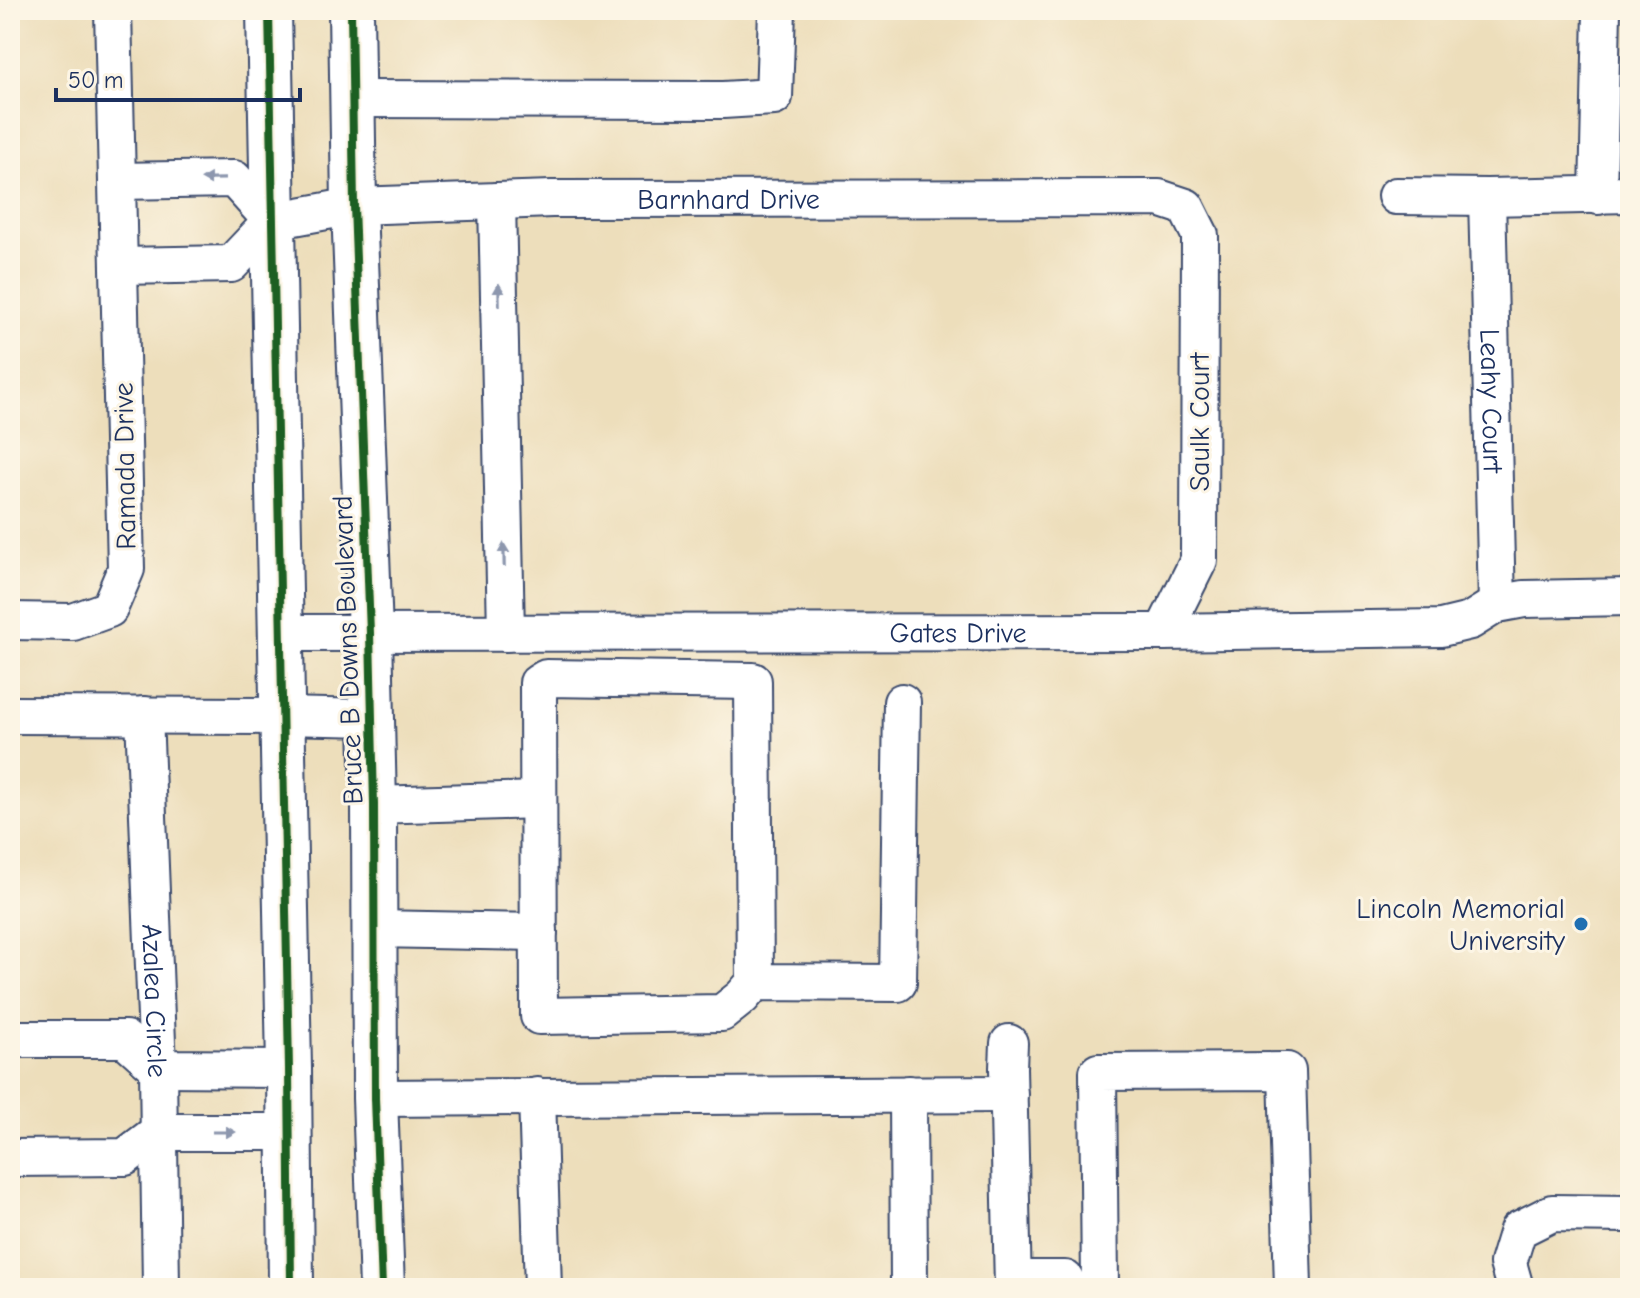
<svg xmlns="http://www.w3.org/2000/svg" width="1640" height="1298" font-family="'Comic Neue',sans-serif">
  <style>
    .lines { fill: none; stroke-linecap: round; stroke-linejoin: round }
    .minor-casing { stroke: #3a496c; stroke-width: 40 }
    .major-casing { stroke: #3a496c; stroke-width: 48 }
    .minor { stroke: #fff; stroke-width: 36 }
    .major { stroke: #fff; stroke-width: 44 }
    .cycleway-casing { stroke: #fcf5e5; stroke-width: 13 }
    .cycleway { stroke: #1b5e20; stroke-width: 8 }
    .oneway { fill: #8d97ae }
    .poi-dot { fill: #1f6fb2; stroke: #fcf5e5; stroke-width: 3 }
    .labels { text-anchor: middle; stroke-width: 6; stroke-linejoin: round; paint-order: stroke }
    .street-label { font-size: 28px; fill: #1b2f5e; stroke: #fcf5e5 }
    .poi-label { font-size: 28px; fill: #1b2f5e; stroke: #fcf5e5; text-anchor: end }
  </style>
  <rect width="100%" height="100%" fill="#fcf5e5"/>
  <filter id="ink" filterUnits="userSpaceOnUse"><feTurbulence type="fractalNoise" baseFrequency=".0125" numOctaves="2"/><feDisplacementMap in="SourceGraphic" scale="16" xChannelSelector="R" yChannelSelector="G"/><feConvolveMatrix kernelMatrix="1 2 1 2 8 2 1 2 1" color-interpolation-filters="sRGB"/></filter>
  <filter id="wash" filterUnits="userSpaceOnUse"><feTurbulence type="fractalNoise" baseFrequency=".006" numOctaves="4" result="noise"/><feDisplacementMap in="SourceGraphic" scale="32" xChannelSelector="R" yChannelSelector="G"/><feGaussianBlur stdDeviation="1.8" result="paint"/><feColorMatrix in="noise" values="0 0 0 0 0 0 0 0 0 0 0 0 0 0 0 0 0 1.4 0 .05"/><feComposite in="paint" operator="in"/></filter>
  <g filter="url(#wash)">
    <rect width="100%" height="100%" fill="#eddebb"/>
  </g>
  <g filter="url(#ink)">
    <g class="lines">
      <g class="minor-casing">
        <g id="minor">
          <path d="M353,99L723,100L774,97L777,10"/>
          <path d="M118,181L234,179L272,221"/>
          <path d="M1396,196L1487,197L1630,194"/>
          <path d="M1598,196L1602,10"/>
          <path id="s1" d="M1487,197L1497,604"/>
          <path d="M497,201L506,633"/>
          <path id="s2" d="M272,221L354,206L552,199L1159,198L1186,207L1200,235L1199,560L1163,632"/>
          <path d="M120,266L231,264L272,221"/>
          <path d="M10,621L73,622L109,609L126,569L113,10"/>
          <path id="s3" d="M280,633L1163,632L1441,628L1470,621L1497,604L1524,599L1630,597"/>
          <path d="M10,715L282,716L371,718"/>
          <path id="s4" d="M144,715L158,1068L161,1288"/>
          <path d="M374,805L538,800"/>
          <path d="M375,929L539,932"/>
          <path d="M755,982L753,681L546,678L538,683L539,1016L722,1013L742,997L755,982L898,983L902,702"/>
          <path d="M10,1039H125L158,1068L289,1069"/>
          <path d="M1009,1043L1008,1068L1013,1288"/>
          <path d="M908,1094L909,1288"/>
          <path d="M537,1096L543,1288"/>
          <path d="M375,1098L1009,1094"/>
          <path d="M10,1158L125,1157L158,1132H290"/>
          <path d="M1013,1279H1065"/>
          <path d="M1100,1288L1098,1072L1287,1071L1293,1288"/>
          <path d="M1515,1288L1508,1263L1518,1230L1552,1213L1630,1214"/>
        </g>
      </g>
      <g class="major-casing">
        <g id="major">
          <path d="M269,10L289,1069L291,1288"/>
          <path d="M351,10L354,206L370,633L374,805L375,1098L382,1288"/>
        </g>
      </g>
      <use href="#minor" class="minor"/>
      <use href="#major" class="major"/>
      <g class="cycleway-casing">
        <g id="cycleway">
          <path d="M269,10L289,1069L291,1288"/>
          <path d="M351,10L354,206L370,633L374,805L375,1098L382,1288"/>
        </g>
      </g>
      <use href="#cycleway" class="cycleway"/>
    </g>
    <defs><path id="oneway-solid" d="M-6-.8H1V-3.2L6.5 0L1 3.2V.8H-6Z" transform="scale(2)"/></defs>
    <g class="oneway">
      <use href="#oneway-solid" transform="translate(213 179) rotate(179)"/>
      <use href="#oneway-solid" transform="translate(499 295) rotate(-91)"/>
      <use href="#oneway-solid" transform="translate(504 555) rotate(-91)"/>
      <use href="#oneway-solid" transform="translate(224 1132)"/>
    </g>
  </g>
  <circle class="poi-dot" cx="1581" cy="924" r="8"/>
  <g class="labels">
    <g class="street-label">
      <text dy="10" stroke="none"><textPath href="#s2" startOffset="458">Barnhard Drive</textPath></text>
      <text dy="10" stroke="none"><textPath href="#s1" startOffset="204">Leahy Court</textPath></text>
      <text transform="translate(1199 422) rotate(-90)" y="10">Saulk Court</text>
      <text transform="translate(124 466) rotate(-91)" y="10">Ramada Drive</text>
      <text dy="10" stroke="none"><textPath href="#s3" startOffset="678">Gates Drive</textPath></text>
      <text transform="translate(347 650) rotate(-92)" y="10">Bruce B Downs Boulevard</text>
      <text dy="10" stroke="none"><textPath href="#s4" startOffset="286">Azalea Circle</textPath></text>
    </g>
    <g class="poi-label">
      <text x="1565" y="918">Lincoln Memorial<tspan x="1565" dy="32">University</tspan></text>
    </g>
  </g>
  <rect width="1640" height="1298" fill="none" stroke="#fcf5e5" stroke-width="40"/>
  <path d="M56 88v12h244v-12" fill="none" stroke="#1b2f5e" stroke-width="4"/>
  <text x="68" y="88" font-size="24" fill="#1b2f5e" stroke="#fcf5e5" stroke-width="6" paint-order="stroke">50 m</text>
</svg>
